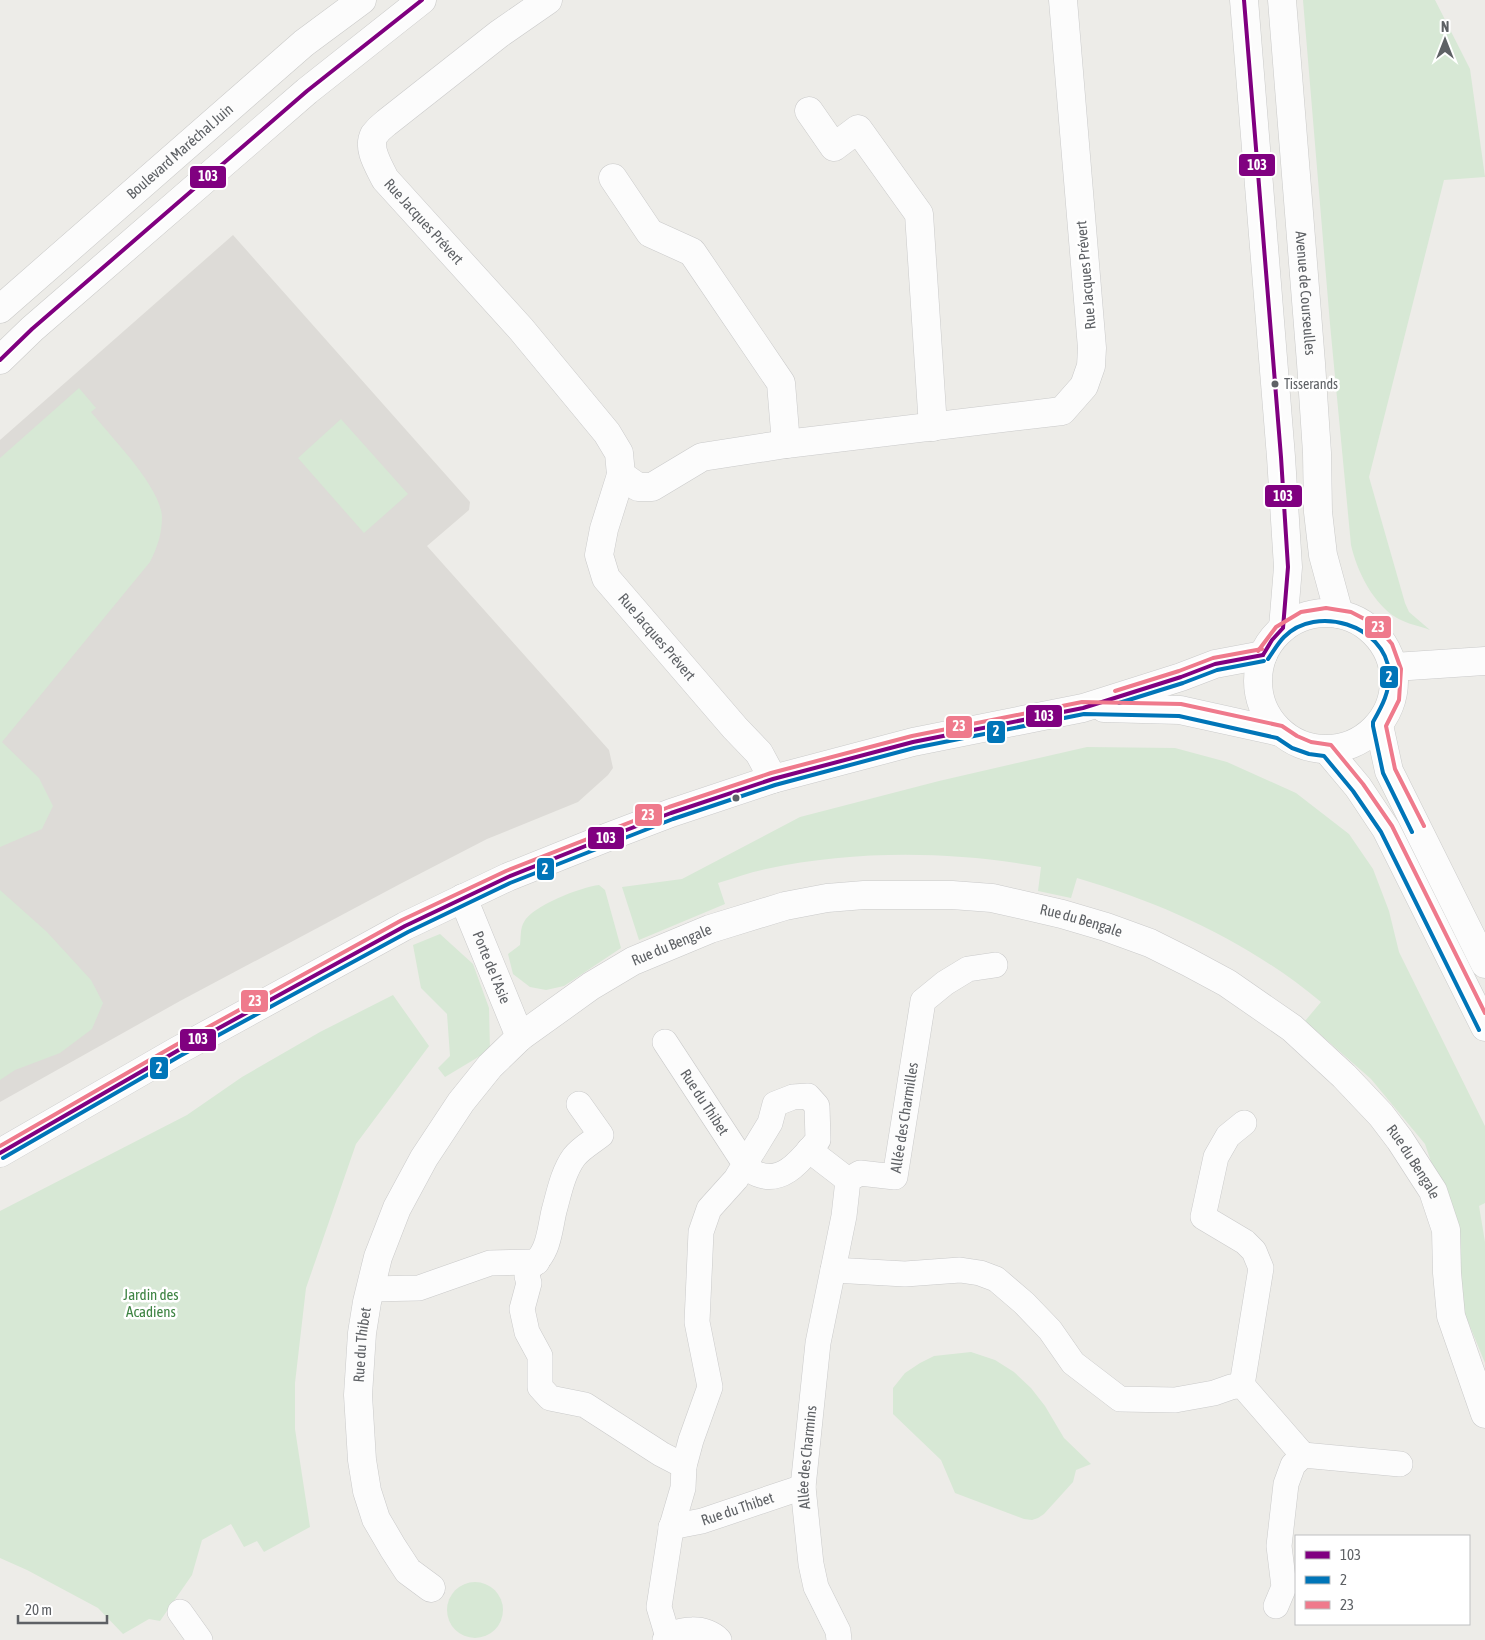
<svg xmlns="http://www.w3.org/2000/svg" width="1485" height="1640" font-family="'Asap Condensed',sans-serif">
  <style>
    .education { fill: #dddbd7 }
    .green { fill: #d7e8d5 }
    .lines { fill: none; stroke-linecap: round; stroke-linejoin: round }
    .pedestrian-casing { stroke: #cacaca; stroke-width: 26 }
    .minor-casing { stroke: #cacaca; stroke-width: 29 }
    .tertiary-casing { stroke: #cacaca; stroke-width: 29 }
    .secondary-casing { stroke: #cacac9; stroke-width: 29 }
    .pedestrian { stroke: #fcfcfc; stroke-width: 25 }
    .minor { stroke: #fcfcfc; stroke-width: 28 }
    .tertiary { stroke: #fcfcfc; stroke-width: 28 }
    .secondary { stroke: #fcfcfc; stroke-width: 28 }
    .bus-1-casing { stroke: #fff; stroke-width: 8 }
    .bus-2-casing { stroke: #fff; stroke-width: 8 }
    .bus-3-casing { stroke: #fff; stroke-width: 8 }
    .bus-1 { stroke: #800080; stroke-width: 4 }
    .bus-2 { stroke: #0075b8; stroke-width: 4 }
    .bus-3 { stroke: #ef7a8c; stroke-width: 4 }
    .bus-dot { fill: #5e6165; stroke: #fff; stroke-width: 2 }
    .labels { text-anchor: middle; stroke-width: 5; stroke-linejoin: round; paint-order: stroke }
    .bus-label { font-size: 14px; fill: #5e6165; stroke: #fff; text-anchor: start }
    .street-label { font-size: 15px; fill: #5e6165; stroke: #fff }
    .park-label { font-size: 15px; fill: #3e8443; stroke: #fff }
    .line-badge { stroke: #fff; stroke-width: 2 }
    .badge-label { font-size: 14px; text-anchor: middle; font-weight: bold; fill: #fff }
  </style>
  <rect width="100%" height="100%" fill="#edece8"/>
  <path class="education" d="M233,235L470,502L469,510L427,546L609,750L613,768L608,775L578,802L487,839L400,884L180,1001L0,1102V440Z"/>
  <g class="green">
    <path d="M1303,0H1435L1470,69L1485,177L1444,180L1369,477L1405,603L1409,612L1430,630C1420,626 1407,624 1397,618C1373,604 1357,571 1351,545L1330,324Z"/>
    <path d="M79,388L96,408L91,412C111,437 161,487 162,517C162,534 157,548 150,562L2,742L39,778L53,806L42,829L0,847V458Z"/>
    <path d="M341,419L408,494L364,533L298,458Z"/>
    <path d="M1087,747L1175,748L1227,762L1296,793L1349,834L1373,869L1389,911L1399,952L1485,1126V1203L1479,1206L1485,1242V1363L1462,1307L1457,1238L1425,1144L1371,1079L1305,1021L1321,1002C1250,943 1166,904 1077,878L1071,898L1038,891L1041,867C951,851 856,850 766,869C750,872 734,878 718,883L725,904L639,940L622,887L682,879L800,817L939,781Z"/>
    <path d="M599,885L605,890L621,948L564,986L546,990L530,987L513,974L508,954L520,945C521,938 520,928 524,922C532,906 581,887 599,885Z"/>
    <path d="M0,890L47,932L91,980L103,1003L92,1029L60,1053L15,1070L0,1080Z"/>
    <path d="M440,934L473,964L489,1008L490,1050L445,1077L438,1068L450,1056L447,1014L421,988L413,945Z"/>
    <path d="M393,995L429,1046L356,1144L306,1288L295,1383V1429L310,1527L264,1552L257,1541L244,1547L231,1524L202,1540L192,1575L160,1621L149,1619L123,1634L98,1608L27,1570L0,1558V1211L187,1115L242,1077L320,1032Z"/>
    <path d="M971,1352L995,1360L1014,1372L1031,1388L1045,1406L1064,1438L1091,1464L1076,1470L1073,1482L1044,1514L1038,1518L1032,1520L1024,1519L955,1493L941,1460L893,1414V1388L905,1373L920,1363L934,1356Z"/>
    <circle cx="475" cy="1610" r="28"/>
  </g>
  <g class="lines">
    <g class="pedestrian-casing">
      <g id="pedestrian">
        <path id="s1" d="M665,1042L745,1164L736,1179L709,1209L701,1232L697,1322L710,1387L691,1440L684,1466L683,1488L671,1529L659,1607L668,1637"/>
        <path d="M808,1096L817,1106L818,1140C802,1158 784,1185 757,1174C752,1172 748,1167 745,1164L770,1123L775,1104L793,1097Z"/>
        <path d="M579,1104L601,1135C592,1142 581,1148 574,1157C563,1172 559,1193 554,1211C549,1233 549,1254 529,1268L527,1276L529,1283L522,1309L527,1332L540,1356V1387L550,1398L585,1405L661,1454L684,1466"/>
        <path d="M809,1150L848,1180"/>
        <path d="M833,1270L905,1274L960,1270L980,1273L996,1279L1024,1303L1050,1330L1073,1363L1120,1399L1175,1400L1214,1393L1231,1387L1242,1385L1303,1455"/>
        <path d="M370,1289L419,1288L490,1263L537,1262"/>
        <path d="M1242,1385L1261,1268L1254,1251L1245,1242L1203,1217L1216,1157L1228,1136L1244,1123"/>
        <path id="s2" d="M671,1527L702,1521L803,1487"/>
        <path d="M1276,1606L1284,1587L1279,1546L1286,1484L1293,1465L1303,1455L1400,1464"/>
        <path d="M180,1612L200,1640"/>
        <path d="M665,1640C678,1627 705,1626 719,1640"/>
        <path id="s3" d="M839,1640L838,1631L816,1587L811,1564L803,1487L818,1343L844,1216L848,1180L860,1173L895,1177L923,1001L945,983L968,969L995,965"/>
      </g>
    </g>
    <g class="minor-casing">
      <g id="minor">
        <path id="s4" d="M548,0L499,34L386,123C382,126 377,131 374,135C367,149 379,166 385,179L521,329L607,433L619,453L621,475L638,487H652L702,457L786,444L1062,411L1084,386L1091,366L1092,348L1063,0"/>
        <path d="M809,111L834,147L858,129L919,214L933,427"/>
        <path d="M613,178L650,233L692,252L781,383L786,444"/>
        <path id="s5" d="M621,475L604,529L599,555L606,578L735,728L759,753L773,779"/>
        <path d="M1394,667L1485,661"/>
        <path id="s6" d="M463,898L520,1037"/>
        <path id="s7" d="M431,1588L408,1571L393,1548L376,1519L367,1491L362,1460L358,1395L362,1333L367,1302L378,1257L397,1208L424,1158L461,1102L490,1066L520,1037L591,986L633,961L710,929L785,906L827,898L864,895H952L992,898L1062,914L1106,927L1150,943L1188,962L1227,983L1292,1028L1344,1076L1381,1115L1400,1140L1433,1191L1446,1230L1447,1273L1451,1316L1485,1414"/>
      </g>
    </g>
    <g class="tertiary-casing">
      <g id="tertiary">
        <path d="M1104,708L1180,710L1280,732"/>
        <path d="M0,1153L177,1051L405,926L508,877L608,837L671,813L773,779L913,742L1083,708L1181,677L1215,664L1263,655"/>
      </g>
    </g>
    <g class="secondary-casing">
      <g id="secondary">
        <path d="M1244,0L1281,457L1288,567L1283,628"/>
        <path id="s8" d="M1282,0L1311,363L1317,453L1318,512L1323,555L1339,614"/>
        <path id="s9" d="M0,309L304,43L362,0"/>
        <path d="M0,360L32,329L307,91L422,0"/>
        <circle cx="1326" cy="681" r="68"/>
        <path d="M1379,725L1389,771L1485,964"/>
        <path d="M1327,750L1358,787L1386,829L1485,1027"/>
      </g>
    </g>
    <use href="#pedestrian" class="pedestrian"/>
    <use href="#minor" class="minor"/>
    <use href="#tertiary" class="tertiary"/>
    <use href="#secondary" class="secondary"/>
    <g class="bus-1-casing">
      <g id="bus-1">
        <path d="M1244,0L1281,457L1288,567L1283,628L1272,640L1263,655"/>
        <path d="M0,360L32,329L307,91L422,0"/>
        <path d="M0,1153L177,1051L405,926L508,877L608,837L671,813L773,779L913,742L1083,708L1181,677L1215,664L1263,655"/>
      </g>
    </g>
    <g class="bus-2-casing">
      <g id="bus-2">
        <path d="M1268,659C1273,652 1278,643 1284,637C1316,604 1385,625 1389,672C1390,692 1382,706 1373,722V726L1383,773L1412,832"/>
        <path d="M1119,703L1183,683L1217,670L1264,661"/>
        <path d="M3,1158L180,1056L408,932L510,883L673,819L775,785L914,748L1084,714L1179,716L1277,738L1292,748L1309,754L1324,756L1353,791L1381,832L1479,1030"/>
      </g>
    </g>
    <g class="bus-3-casing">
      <g id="bus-3">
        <path d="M1258,651L1276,627L1301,612L1326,608L1351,612L1376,625L1392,644L1401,669L1399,700L1386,726L1395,769L1424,826"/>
        <path d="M1115,691L1179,671L1213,658L1262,649"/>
        <path d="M0,1146L174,1046L402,920L506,871L669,807L771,773L912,736L1082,702L1181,704L1282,726L1297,736L1311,742L1331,745L1363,784L1392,826L1485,1013"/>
      </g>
    </g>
    <use href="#bus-1" class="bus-1"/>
    <use href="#bus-2" class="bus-2"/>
    <use href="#bus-3" class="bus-3"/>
  </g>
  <g class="bus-dot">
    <circle cx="1275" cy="384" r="4.5"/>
    <circle cx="736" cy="798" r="4.5"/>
  </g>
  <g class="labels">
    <g class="bus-label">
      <text x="1284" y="389">Tisserands</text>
    </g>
    <g class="street-label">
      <text dy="5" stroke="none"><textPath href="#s9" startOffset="239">Boulevard Maréchal Juin</textPath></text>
      <text dy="5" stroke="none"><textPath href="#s4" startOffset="325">Rue Jacques Prévert</textPath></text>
      <text transform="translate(1086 275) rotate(-95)" y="5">Rue Jacques Prévert</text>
      <text dy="5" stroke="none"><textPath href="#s8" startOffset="294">Avenue de Courseulles</textPath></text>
      <text dy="5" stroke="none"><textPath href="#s5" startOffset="185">Rue Jacques Prévert</textPath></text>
      <text dy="5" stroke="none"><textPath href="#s7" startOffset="1218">Rue du Bengale</textPath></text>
      <text dy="5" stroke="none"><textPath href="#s7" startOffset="798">Rue du Bengale</textPath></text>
      <text dy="5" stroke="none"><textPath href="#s6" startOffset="75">Porte de l'Asie</textPath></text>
      <text dy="5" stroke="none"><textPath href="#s1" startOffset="72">Rue du Thibet</textPath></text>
      <text dy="5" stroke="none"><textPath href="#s3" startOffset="579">Allée des Charmilles</textPath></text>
      <text dy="5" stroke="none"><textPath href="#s7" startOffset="1638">Rue du Bengale</textPath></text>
      <text dy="5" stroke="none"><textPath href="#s7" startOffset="266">Rue du Thibet</textPath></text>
      <text dy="5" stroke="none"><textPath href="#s3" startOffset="189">Allée des Charmins</textPath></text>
      <text dy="5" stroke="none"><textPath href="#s2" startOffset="69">Rue du Thibet</textPath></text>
    </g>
    <g class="park-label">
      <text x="151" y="1300">Jardin des<tspan x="151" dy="17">Acadiens</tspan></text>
    </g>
  </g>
  <g class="line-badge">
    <rect x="1238" y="153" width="38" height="24" rx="5" fill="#800080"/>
    <rect x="189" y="165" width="38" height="24" rx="5" fill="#800080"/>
    <rect x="1264" y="484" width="39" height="24" rx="5" fill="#800080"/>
    <rect x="1364" y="615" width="28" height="24" rx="5" fill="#ef7a8c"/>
    <rect x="1379" y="665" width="20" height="24" rx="5" fill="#0075b8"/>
    <rect x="1025" y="704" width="38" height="24" rx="5" fill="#800080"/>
    <rect x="945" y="715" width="28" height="24" rx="5" fill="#ef7a8c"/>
    <rect x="986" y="720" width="20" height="24" rx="5" fill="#0075b8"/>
    <rect x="634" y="803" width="29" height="24" rx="5" fill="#ef7a8c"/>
    <rect x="587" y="826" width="38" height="24" rx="5" fill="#800080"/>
    <rect x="536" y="857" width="19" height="24" rx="5" fill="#0075b8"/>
    <rect x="240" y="989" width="29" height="24" rx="5" fill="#ef7a8c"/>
    <rect x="179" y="1028" width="38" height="24" rx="5" fill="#800080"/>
    <rect x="149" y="1056" width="20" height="24" rx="5" fill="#0075b8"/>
  </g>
  <g class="badge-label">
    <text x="1257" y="170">103</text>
    <text x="208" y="181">103</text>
    <text x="1283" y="501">103</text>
    <text x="1378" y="632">23</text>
    <text x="1389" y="682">2</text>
    <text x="1044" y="721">103</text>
    <text x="959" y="731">23</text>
    <text x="996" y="736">2</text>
    <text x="648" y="820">23</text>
    <text x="606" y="843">103</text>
    <text x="545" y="874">2</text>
    <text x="255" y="1006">23</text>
    <text x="198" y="1044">103</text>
    <text x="159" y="1073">2</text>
  </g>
  <rect x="1295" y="1535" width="175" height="90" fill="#ffffff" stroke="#bfc0c1"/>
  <rect x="1305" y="1551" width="25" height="8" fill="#800080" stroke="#bfc0c1"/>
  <text x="1340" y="1560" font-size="15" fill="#5e6165">103</text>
  <rect x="1305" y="1576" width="25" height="8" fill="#0075b8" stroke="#bfc0c1"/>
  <text x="1340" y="1585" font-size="15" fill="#5e6165">2</text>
  <rect x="1305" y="1601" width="25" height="8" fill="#ef7a8c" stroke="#bfc0c1"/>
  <text x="1340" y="1610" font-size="15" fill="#5e6165">23</text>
  <g transform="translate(1445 40)" stroke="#ffffff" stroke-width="4" paint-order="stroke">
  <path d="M0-4L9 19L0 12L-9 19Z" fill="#5e6165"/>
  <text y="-8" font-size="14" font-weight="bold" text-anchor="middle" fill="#5e6165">N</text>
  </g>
  <path d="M18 1615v8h89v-8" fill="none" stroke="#5e6165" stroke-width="2.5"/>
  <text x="25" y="1615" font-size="15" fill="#5e6165" stroke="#ffffff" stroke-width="4" paint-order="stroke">20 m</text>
</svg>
